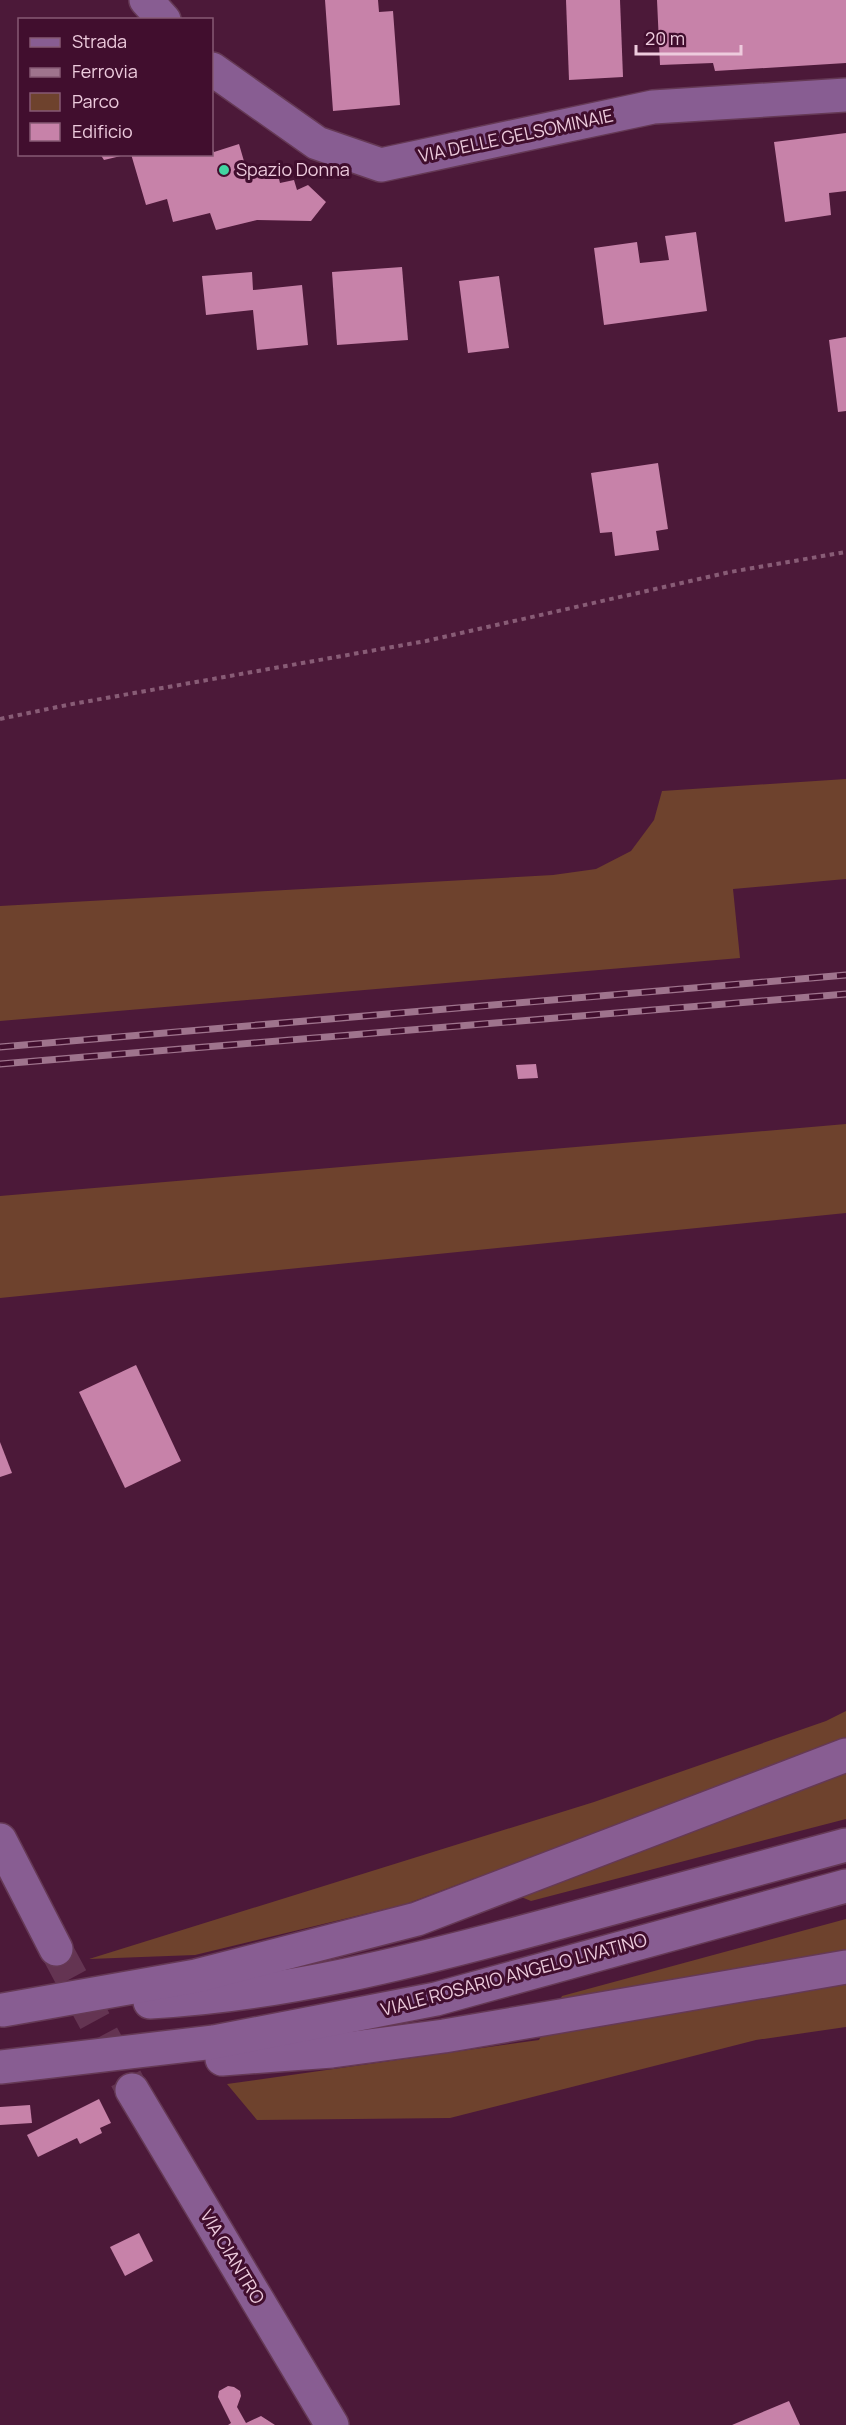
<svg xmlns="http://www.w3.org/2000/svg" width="846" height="2425" font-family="Manrope,sans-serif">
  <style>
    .green { fill: #6e422d }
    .building { fill: #c782a9 }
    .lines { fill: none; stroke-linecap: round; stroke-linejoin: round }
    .secondary-tunnel { stroke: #643452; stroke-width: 33; stroke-dasharray: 33 16; stroke-linecap: butt }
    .secondary-casing { stroke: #653955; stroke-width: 36 }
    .path { stroke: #885c76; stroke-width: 4; stroke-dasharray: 4.5 4.5; stroke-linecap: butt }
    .secondary { stroke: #885d92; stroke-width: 33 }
    .rail-casing { stroke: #9f748d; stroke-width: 7 }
    .rail { stroke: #410e2e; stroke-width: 4.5; stroke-dasharray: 14; stroke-linecap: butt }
    .poi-dot { fill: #41d4a1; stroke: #410e2e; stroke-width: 2 }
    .labels { text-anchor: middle; stroke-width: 6; stroke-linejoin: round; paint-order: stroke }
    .street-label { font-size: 18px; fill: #edcbdd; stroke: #410e2e }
    .poi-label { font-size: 18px; fill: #edcbdd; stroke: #410e2e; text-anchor: start }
  </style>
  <rect width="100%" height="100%" fill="#4c1939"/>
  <g class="green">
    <path d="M846,779V879L733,889L740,958L0,1021V906L553,875L596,869L631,851L654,820L662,791Z"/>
    <path d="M846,1124V1213L0,1298V1196Z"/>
    <path d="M846,1711V1819L531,1901L475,1878L406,1904L195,1955L89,1959L594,1802L826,1721Z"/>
    <path d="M846,1919V2027L756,2040L450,2118L257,2120L227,2084L539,2040L562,1996Z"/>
  </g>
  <g class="building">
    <path d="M325,0H378L379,12L393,11L400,105L333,111Z"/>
    <path d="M566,0H620L623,77L569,80Z"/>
    <path d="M657,0H846V63L715,71L713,63L660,65Z"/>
    <path d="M846,133V191L829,193L831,215L785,222L774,142Z"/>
    <path d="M239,144L248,175L276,167L280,183L294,180L297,190L308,185L326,202L311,221L257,220L216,230L210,213L173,222L167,199L146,205L131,154H212V147L214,152Z"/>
    <path d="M100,154H125V155L104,160Z"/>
    <path d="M696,232L707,311L604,325L594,248L637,242L640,263L669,260L665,236Z"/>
    <path d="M402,267L408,340L337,345L332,272Z"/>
    <path d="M252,272L253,290L302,285L308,345L257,350L253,310L206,315L202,276Z"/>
    <path d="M499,276L509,348L468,353L459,281Z"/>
    <path d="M846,337V411L838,412L829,340Z"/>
    <path d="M658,463L668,529L656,531L659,550L615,556L612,532L600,533L591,473Z"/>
    <path d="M536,1064L538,1078L518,1079L516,1065Z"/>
    <path d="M136,1365L181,1461L125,1488L79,1392Z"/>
    <path d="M0,1442L12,1473L0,1477Z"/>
    <path d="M99,2099L111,2123L100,2128L102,2133L80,2144L77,2138L38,2157L27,2135Z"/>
    <path d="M30,2105L32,2123L0,2125V2107Z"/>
    <path d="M139,2233L153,2261L125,2276L110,2247Z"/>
    <path d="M228,2386L234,2387L240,2391L241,2396L237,2407L246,2423L261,2416L275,2425H228L231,2423L218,2397L219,2391Z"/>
    <path d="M789,2401L800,2425H732Z"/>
  </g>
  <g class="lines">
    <path class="secondary-tunnel" d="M56,1949L132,2090"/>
    <g class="secondary-casing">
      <g id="secondary">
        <path d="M146,0L164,20"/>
        <path d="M212,69L317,143L381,165L653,107L846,95"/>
        <path d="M0,1840L56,1949"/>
        <path d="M150,2002C282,1995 411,1962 538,1928C641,1900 743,1873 846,1845"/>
        <path d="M3,2010L196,1976L417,1919L846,1755"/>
        <path d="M222,2059L332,2051L444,2036L846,1967"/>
        <path d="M0,2067L214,2042L436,1999L846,1886"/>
        <path d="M132,2090L332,2425"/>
      </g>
    </g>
    <path class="path" d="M0,719L67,705L426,641L730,572L846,552"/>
    <use href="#secondary" class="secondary"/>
    <g class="rail-casing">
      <g id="rail">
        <path d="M0,1047L846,975"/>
        <path d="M0,1064L846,994"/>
      </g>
    </g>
    <use href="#rail" class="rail"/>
  </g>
  <circle class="poi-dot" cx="224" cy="170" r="6"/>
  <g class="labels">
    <g class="street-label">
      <text transform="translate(516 136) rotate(-12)" y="6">VIA DELLE GELSOMINAIE</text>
      <text transform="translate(514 1975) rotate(-15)" y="6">VIALE ROSARIO ANGELO LIVATINO</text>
      <text transform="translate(232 2257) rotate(59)" y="6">VIA CIANTRO</text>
    </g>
    <g class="poi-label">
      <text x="236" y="176">Spazio Donna</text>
    </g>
  </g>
  <rect x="18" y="18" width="195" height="138" fill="#410e2e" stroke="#865a74" stroke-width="1.5"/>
  <rect x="30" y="38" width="30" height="9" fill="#885d92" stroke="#865a74" stroke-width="1.5"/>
  <text x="72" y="48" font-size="18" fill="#edcbdd">Strada</text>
  <rect x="30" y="68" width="30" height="9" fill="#9f748d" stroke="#865a74" stroke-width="1.5"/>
  <text x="72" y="78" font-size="18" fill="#edcbdd">Ferrovia</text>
  <rect x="30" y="93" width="30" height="18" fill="#6e422d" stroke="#865a74" stroke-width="1.5"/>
  <text x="72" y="108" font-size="18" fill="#edcbdd">Parco</text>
  <rect x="30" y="123" width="30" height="18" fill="#c782a9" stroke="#865a74" stroke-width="1.5"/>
  <text x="72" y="138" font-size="18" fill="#edcbdd">Edificio</text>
  <path d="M636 45v9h105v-9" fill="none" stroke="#edcbdd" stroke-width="3"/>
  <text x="645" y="45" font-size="18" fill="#edcbdd" stroke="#410e2e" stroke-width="4.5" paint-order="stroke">20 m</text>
</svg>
